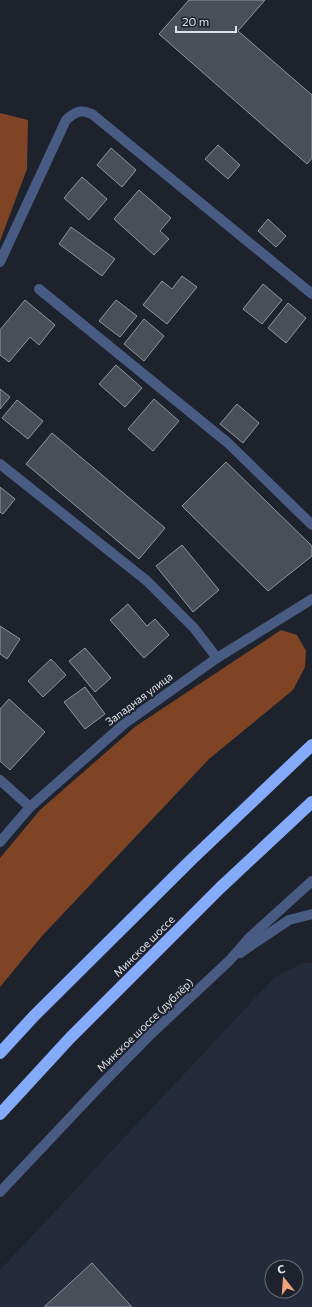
<svg xmlns="http://www.w3.org/2000/svg" width="312" height="1307" font-family="Commissioner,sans-serif">
  <style>
    .built { fill: #242b3a; fill-rule: evenodd }
    .forest { fill: #7e4424 }
    .building { fill: #494e59; stroke: #8f96a2 }
    .lines { fill: none; stroke-linecap: round; stroke-linejoin: round }
    .lane { stroke: #485b83; stroke-width: 10 }
    .street { stroke: #485b83; stroke-width: 10 }
    .highway { stroke: #84abf9; stroke-width: 12 }
    .labels { text-anchor: middle; stroke-width: 4; stroke-linejoin: round; paint-order: stroke }
    .street-label { font-size: 11px; fill: #dee2e8; stroke: #1d222c }
  </style>
  <rect width="100%" height="100%" fill="#1d222c"/>
  <path class="built" d="M303,963H312V1307H0V1270L275,977ZM272,1267H296V1291H272Z"/>
  <g class="forest">
    <path d="M0,113L28,120L27,169L0,241Z"/>
    <path d="M281,630L297,635L306,651L305,667L293,690L209,759L42,936L0,987V858L40,810L136,726Z"/>
  </g>
  <g class="building">
    <path d="M189,0H265L238,31L312,95V158L307,164L159,34Z"/>
    <path d="M218,145L240,165L228,179L205,159Z"/>
    <path d="M111,148L136,170L122,187L97,165Z"/>
    <path d="M82,177L107,199L89,220L64,198Z"/>
    <path d="M139,190L171,218L160,231L169,239L154,255L114,219Z"/>
    <path d="M268,219L286,236L276,247L258,231Z"/>
    <path d="M71,227L115,259L102,276L59,244Z"/>
    <path d="M182,276L197,287L167,324L143,305L162,281L172,289Z"/>
    <path d="M263,284L282,300L262,324L243,309Z"/>
    <path d="M25,300L55,325L39,345L30,337L9,362L0,355V330Z"/>
    <path d="M116,300L137,316L120,337L99,321Z"/>
    <path d="M288,303L306,318L286,343L268,328Z"/>
    <path d="M144,319L164,336L144,361L124,344Z"/>
    <path d="M116,365L142,388L125,407L99,384Z"/>
    <path d="M0,389L10,397L0,409Z"/>
    <path d="M154,399L179,421L153,451L128,429Z"/>
    <path d="M17,400L43,421L28,439L2,418Z"/>
    <path d="M237,404L259,423L243,443L220,424Z"/>
    <path d="M52,433L165,528L139,559L26,464Z"/>
    <path d="M226,462L312,546V556L268,591L182,506Z"/>
    <path d="M0,487L15,499L3,514L0,512Z"/>
    <path d="M182,545L219,590L193,612L156,566Z"/>
    <path d="M128,604L147,626L155,619L169,635L144,658L110,620Z"/>
    <path d="M0,626L20,639L7,659L0,654Z"/>
    <path d="M85,648L111,678L95,692L69,661Z"/>
    <path d="M51,659L66,675L43,697L28,681Z"/>
    <path d="M85,687L105,714L85,729L64,702Z"/>
    <path d="M9,699L45,732L10,770L0,761V709Z"/>
    <path d="M92,1263L132,1307H44Z"/>
  </g>
  <g class="lines">
    <g class="lane">
      <path d="M0,262L66,120C75,112 80,109 92,114L312,294"/>
      <path d="M39,289L228,443L312,525"/>
      <path d="M0,464L147,581L194,628L217,658"/>
    </g>
    <g class="street">
      <path d="M0,780L30,807"/>
      <path d="M0,842L30,807L124,724L217,658L312,599"/>
      <path d="M240,953L289,920L312,914"/>
      <path d="M0,1192L100,1086L150,1035L230,960L249,938L312,881"/>
    </g>
    <g class="highway">
      <path d="M0,1053L34,1016L191,860L312,745"/>
      <path d="M0,1114L70,1038L220,888L312,802"/>
    </g>
  </g>
  <g class="labels">
    <g class="street-label">
      <text transform="translate(139 699) rotate(-37)" y="4">Западная улица</text>
      <text transform="translate(144 946) rotate(-45)" y="4">Минское шоссе</text>
      <text transform="translate(145 1025) rotate(-44)" y="4">Минское шоссе (дублёр)</text>
    </g>
  </g>
  <g transform="translate(284 1279) rotate(343)"><circle r="19" fill="#1d222c" stroke="#6a6f77"/>
  <path d="M0-3L7 15L0 10L-7 15Z" fill="#f0a27a"/>
  <text y="-6" font-size="11" font-weight="bold" text-anchor="middle" fill="#dee2e8">С</text>
  </g>
  <path d="M176 26v6h60v-6" fill="none" stroke="#dee2e8" stroke-width="2"/>
  <text x="182" y="26" font-size="12" fill="#dee2e8" stroke="#1d222c" stroke-width="3" paint-order="stroke">20 m</text>
</svg>
